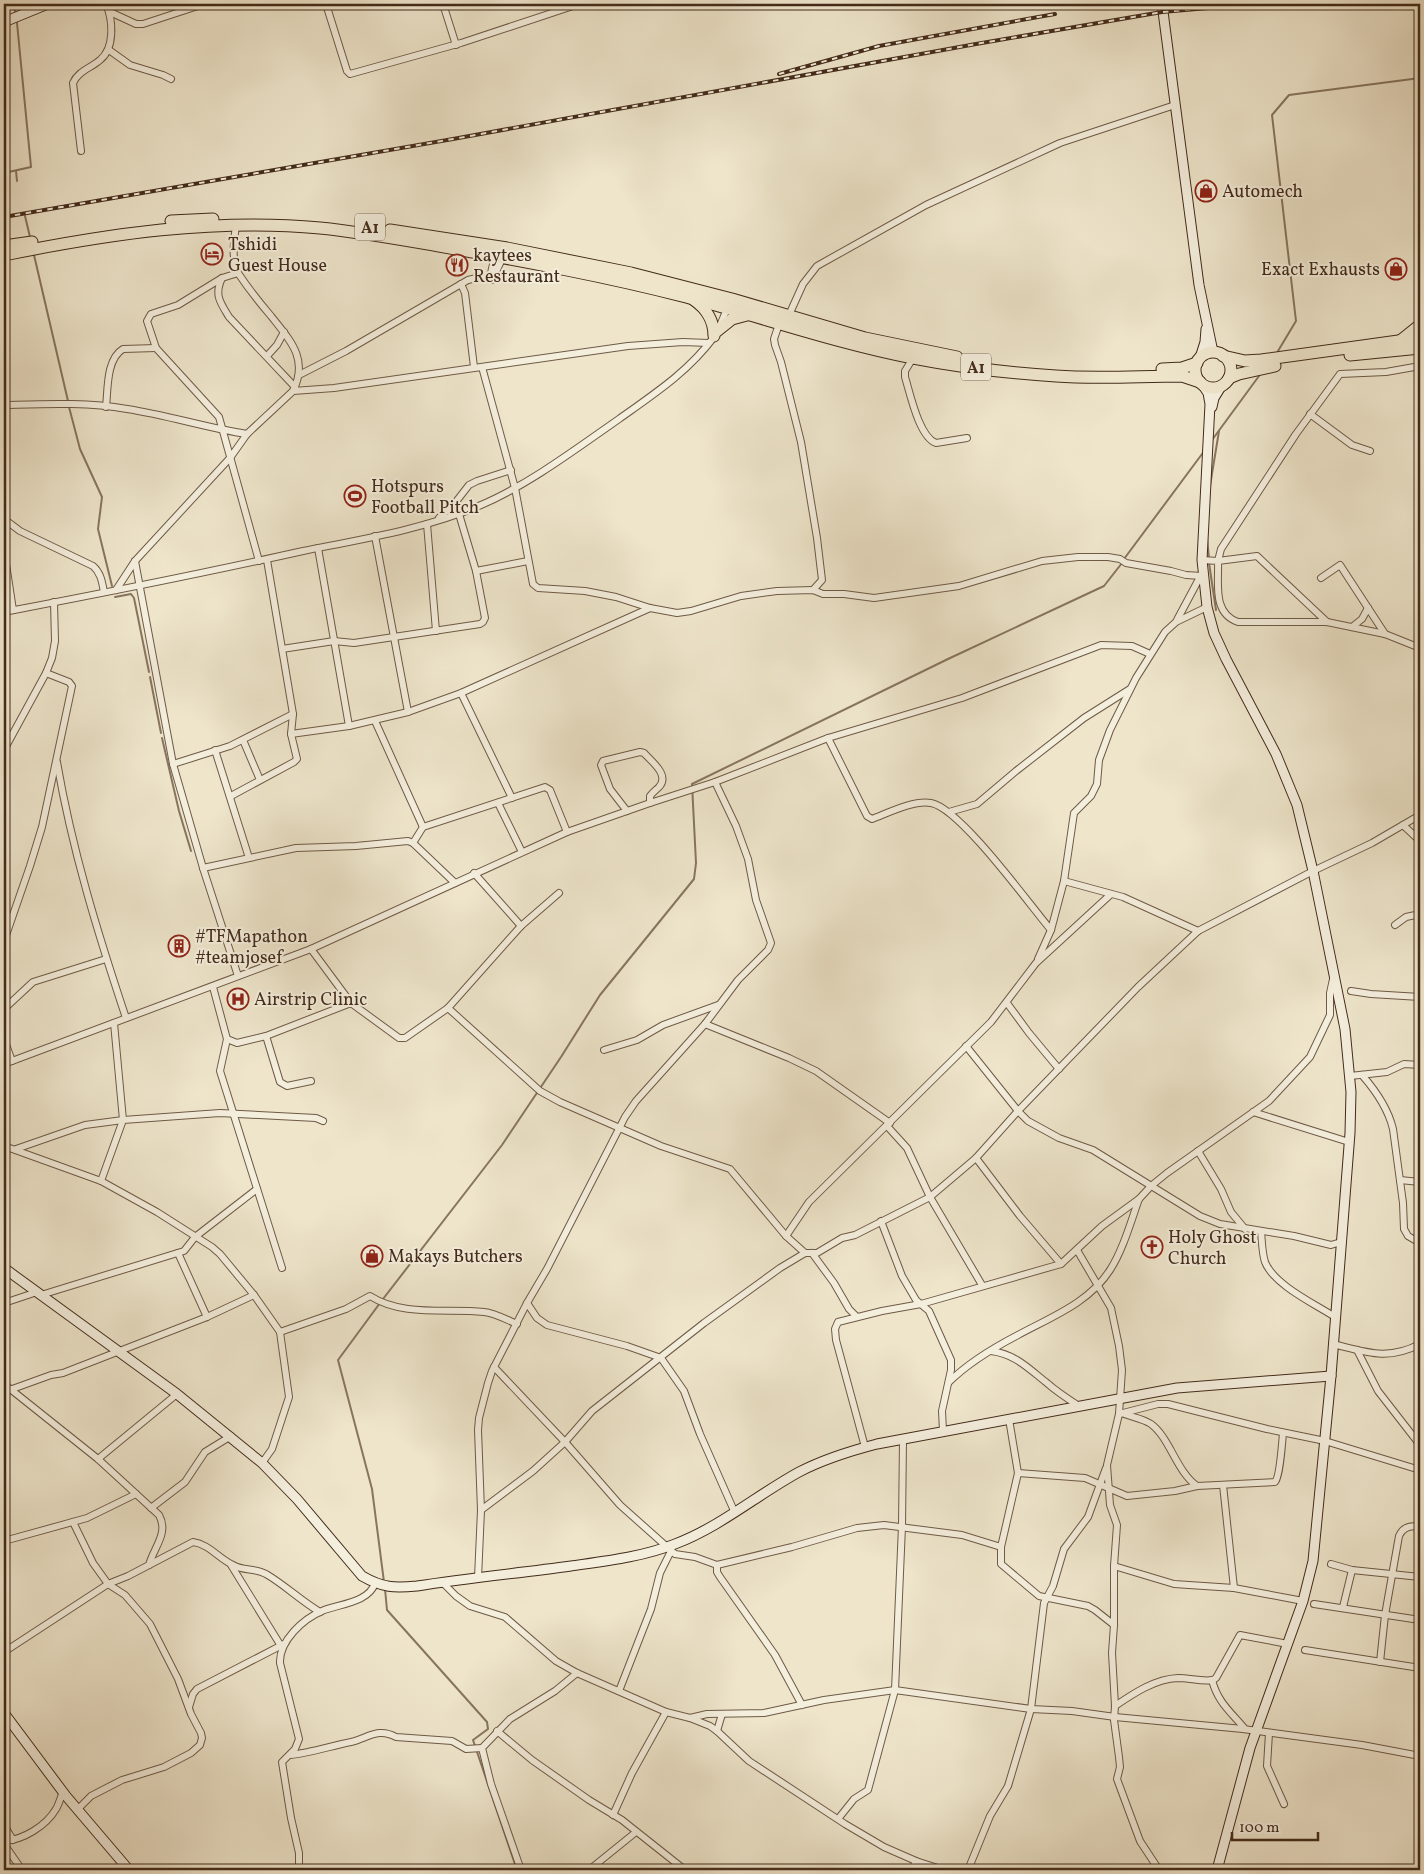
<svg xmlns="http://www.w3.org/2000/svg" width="1424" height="1874" font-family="Vollkorn,serif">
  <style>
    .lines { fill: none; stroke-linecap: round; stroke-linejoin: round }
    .stream { stroke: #877560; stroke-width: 2 }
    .street-casing { stroke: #6e5a46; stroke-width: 8 }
    .secondary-casing { stroke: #432b1a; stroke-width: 11 }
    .highway-casing { stroke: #432b1a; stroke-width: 13 }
    .street { stroke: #f4eedd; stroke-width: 6 }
    .secondary { stroke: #f4eedd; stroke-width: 9 }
    .highway { stroke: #eee5cb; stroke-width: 11 }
    .rail-casing { stroke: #432b1a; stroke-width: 4 }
    .rail { stroke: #f4eedd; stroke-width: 2; stroke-dasharray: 5.5; stroke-linecap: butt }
    .labels { text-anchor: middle; stroke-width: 4; stroke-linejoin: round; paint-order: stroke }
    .shield { fill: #f4eedd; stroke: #786654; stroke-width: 1 }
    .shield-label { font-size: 16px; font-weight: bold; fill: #432b1a }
    .poi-label { font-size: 18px; fill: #432b1a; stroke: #f4eedd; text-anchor: start }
  </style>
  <rect width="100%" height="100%" fill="#eee5cb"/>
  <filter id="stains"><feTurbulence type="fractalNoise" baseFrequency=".004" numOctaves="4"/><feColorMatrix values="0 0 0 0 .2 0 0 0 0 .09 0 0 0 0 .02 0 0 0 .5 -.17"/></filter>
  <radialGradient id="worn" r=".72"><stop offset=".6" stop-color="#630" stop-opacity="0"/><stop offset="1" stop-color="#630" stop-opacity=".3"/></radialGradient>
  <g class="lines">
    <g class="stream">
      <path d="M14,4L15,11"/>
      <path d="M16,171L17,181"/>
      <path d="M4,173L31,167L17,23"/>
      <path d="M25,216L30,237"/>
      <path d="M34,255L68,401"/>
      <path d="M1278,351L1296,321L1272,115L1289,95L1420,78"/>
      <path d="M69,407L80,449L102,497L98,529L112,586"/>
      <path d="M1212,440L1259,376"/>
      <path d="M1210,486L1219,431"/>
      <path d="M1207,538L1209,558"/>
      <path d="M1124,559L1205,450"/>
      <path d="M1209,563L1216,610"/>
      <path d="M115,597L131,594L134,598L149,672"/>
      <path d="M150,677L161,733"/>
      <path d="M162,738L179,811L191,851"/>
      <path d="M383,1299L502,1145L561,1057L600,995L694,879L696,863L692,784L948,659L1104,586L1122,563"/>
      <path d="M380,1303L338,1360L372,1489L384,1582"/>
      <path d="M385,1589L387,1610L487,1722L488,1729L473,1740L517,1870"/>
    </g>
    <g class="street-casing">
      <g id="street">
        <path d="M326,4L347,71L350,74L461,43L579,4"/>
        <path d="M443,4L456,45"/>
        <path d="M110,12L136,24H143L204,4"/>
        <path d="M109,50L130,65L163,75L171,79"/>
        <path d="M81,151L73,83C78,71 91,68 100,60C115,48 113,20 106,4"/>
        <path d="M236,225C234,242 231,257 238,273C248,288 259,302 271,316C290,340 309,359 293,391"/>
        <path d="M238,273L222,278L178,305L151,314L147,321L156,348L219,417L259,561"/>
        <path d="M222,278C214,295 220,302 229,317L295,387"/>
        <path d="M493,278L491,273L495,255"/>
        <path d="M461,284L465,293L474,367"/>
        <path d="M789,315L803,284L817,266L926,205L1060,143L1175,105"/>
        <path d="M779,324L774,339L775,345L781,362L801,442L817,538L822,580L813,590"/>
        <path d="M267,356L277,345L284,332"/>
        <path d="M913,358L905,371V377C910,393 919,437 936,443L967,438"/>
        <path d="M482,367L515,488L533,584L538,588L585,591L616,597L650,608L677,613L691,611L741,596L777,591L813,590L823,594H844L874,598L959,586L1042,561L1078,557H1108L1120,559L1126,563L1171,571L1186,575L1202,576"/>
        <path d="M299,375L346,351L468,280L481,277L492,280L504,255"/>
        <path d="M4,405C45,404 86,402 127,409C167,415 207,428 247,434"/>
        <path d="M106,407C108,390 106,359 123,349L156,348"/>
        <path d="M1310,414L1352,445L1370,451"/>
        <path d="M439,518L455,503L469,485L477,481L511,470"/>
        <path d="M4,519L20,531L93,566C101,573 102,582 104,592"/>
        <path d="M427,524L436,631"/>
        <path d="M375,536L408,712"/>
        <path d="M318,548L349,726"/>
        <path d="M4,551L13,610"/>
        <path d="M1202,560L1218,561C1219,583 1212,613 1238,622H1327L1385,634L1420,648"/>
        <path d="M135,561L173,764L203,868L238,976"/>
        <path d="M476,571L528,561"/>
        <path d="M1321,578L1340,565L1385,634"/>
        <path d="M116,590L135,561L230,458L247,434L293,391L334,388L628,346L683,342L708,343"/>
        <path d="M4,612C104,593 204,573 303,551C363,539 425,529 481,505C528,485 576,449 619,419C654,394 688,372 714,337C720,328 723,317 728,307"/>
        <path d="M1177,620L1200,577"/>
        <path d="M1327,622L1257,556L1218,561L1221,549L1296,434L1340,374L1386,372L1420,366"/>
        <path d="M1352,627L1362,619L1368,608"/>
        <path d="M282,649L334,641L354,643L480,624L483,622L485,618L476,571L459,514"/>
        <path d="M461,693L512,798"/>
        <path d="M375,721L423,827"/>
        <path d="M291,734L349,726L408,712L461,693L650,608"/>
        <path d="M828,738L867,816L872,819C888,813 913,800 931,803C960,808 1029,904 1051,930"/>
        <path d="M243,740L260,780"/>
        <path d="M4,750L46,673L52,658L55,641L54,602"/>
        <path d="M215,750L249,858"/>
        <path d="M57,762C72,850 98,934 126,1018"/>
        <path d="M173,764L230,746L293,714"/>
        <path d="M231,796L294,762L297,759L291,734L293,714L267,560"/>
        <path d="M498,803L522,852"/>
        <path d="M627,811L610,789L601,765L603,761L640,752L644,753C652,762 670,775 659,787C656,790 653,792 650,796V803"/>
        <path d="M949,812L977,804L1016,771L1084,718L1130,689"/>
        <path d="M1403,825L1420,841"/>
        <path d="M413,843L423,827L545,787L550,790L567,832"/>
        <path d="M203,868L296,848L356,846L408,841L413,843L455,883"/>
        <path d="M474,873L521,926"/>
        <path d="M1064,881L1123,897L1198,931"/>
        <path d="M1395,925L1406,917L1420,914"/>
        <path d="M4,941L30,866L42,827L72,686L69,682L46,673"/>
        <path d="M311,949L351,1003L399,1038H405L448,1008L521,926L559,893"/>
        <path d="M1038,959L1051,930L1064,881L1074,813L1091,796L1097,784L1099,760L1110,730L1136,678L1165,632L1176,622L1207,607"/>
        <path d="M213,987L227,1039L220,1071L282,1268"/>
        <path d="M1351,991L1371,994L1420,997"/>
        <path d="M1007,1003L1029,1033L1059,1069"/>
        <path d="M448,1008L540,1091L560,1102L661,1146L730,1169L786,1236"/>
        <path d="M4,1009L33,982L106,959"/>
        <path d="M705,1024L789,1058L816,1071L890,1123"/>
        <path d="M266,1036L280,1082L287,1086L311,1081"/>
        <path d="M4,1039L12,1061"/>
        <path d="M227,1039L237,1043L266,1036L351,1003"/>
        <path d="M966,1046L1018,1111L1028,1121L1059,1138L1093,1150L1200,1216L1220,1224L1294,1236L1331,1245L1341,1242"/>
        <path d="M604,1050L637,1040L663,1025L718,1005"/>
        <path d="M4,1064L311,949L567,832L650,803L715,782L828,738L962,698L1101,645L1132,646L1150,654"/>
        <path d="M1362,1075C1376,1091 1388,1108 1393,1129L1403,1203L1404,1229L1408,1236L1420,1243"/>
        <path d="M1350,1076L1387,1072L1404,1064L1420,1065"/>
        <path d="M1253,1112L1349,1142"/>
        <path d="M887,1126L907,1148L930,1197L982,1285"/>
        <path d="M4,1146L101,1181L157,1212L212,1247L220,1254L254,1295L280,1332L289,1397L272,1449L262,1463"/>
        <path d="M16,1149L85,1125L123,1120L220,1113L316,1118L323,1121"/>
        <path d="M1198,1151L1221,1189L1231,1212L1245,1229"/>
        <path d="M976,1158L1020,1216L1061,1264"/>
        <path d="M1400,1180L1420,1182"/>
        <path d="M101,1181L123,1120L114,1023"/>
        <path d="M881,1221L902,1276L916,1300L929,1311L951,1360V1370L942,1411L943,1431"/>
        <path d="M1261,1231C1262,1241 1262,1253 1265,1262C1274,1285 1315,1304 1335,1317"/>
        <path d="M1077,1250L1111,1308L1119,1346L1122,1370L1119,1414L1107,1465L1110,1505L1117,1525L1114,1566V1625L1112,1653L1115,1706L1114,1720L1119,1757L1120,1767L1117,1779L1140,1841L1159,1870"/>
        <path d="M178,1253L207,1317"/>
        <path d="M805,1253L786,1236L809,1202L991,1022L1036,963L1110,895"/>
        <path d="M812,1253L834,1283L849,1309L857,1317"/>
        <path d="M41,1295L184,1251L195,1237L257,1189"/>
        <path d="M4,1303L37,1292"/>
        <path d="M527,1303L537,1318L547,1325L627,1346L661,1358L684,1391L700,1434L735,1513"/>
        <path d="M280,1332L346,1309L370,1296C403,1317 447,1308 484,1312C495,1313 507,1320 517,1324"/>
        <path d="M1333,1344C1366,1352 1388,1361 1420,1344"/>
        <path d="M1357,1350L1378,1391L1420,1445"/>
        <path d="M991,1351C1015,1354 1028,1368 1047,1383C1057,1392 1068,1399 1079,1406"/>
        <path d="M494,1367L565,1442L620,1505L675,1554L695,1557L717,1565L792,1547L857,1528L884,1525L962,1535L1001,1547L1018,1473L1009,1419"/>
        <path d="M949,1382C969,1362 993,1348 1018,1335C1051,1317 1089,1303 1110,1270C1123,1250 1131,1221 1139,1199L1151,1186L1167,1173L1269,1101L1310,1057L1330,1015V993L1333,979"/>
        <path d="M4,1384L98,1459L159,1515C169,1533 154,1547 149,1565"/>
        <path d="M4,1392L51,1375L63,1373L207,1317L254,1295"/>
        <path d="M1122,1413C1131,1417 1142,1418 1151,1424C1170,1438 1176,1471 1197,1486"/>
        <path d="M1119,1414L1158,1404H1168L1267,1429L1325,1441L1420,1470"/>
        <path d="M865,1447L836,1340L835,1329L838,1322L882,1311L921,1304L1061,1264L1102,1226L1139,1199"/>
        <path d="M98,1459L177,1394"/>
        <path d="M1018,1473L1085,1478L1127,1496L1175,1491L1197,1486L1275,1482C1280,1477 1282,1443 1283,1433"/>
        <path d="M1223,1485L1234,1588"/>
        <path d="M151,1508L185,1482L205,1452L231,1436"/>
        <path d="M481,1510L533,1471L565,1442L592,1411L704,1323L780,1268L805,1253H817L842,1238L855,1235L930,1197L976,1158L1018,1111L1138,987L1198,931L1313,871L1372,843L1420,815"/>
        <path d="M73,1522L93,1563L108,1584L125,1595L150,1624L178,1679L191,1714L201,1733L202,1738L200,1745L191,1753L164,1767L122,1780L91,1796L78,1809"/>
        <path d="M4,1541L87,1518L136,1494"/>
        <path d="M1001,1547V1564L1039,1596L1088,1606L1095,1610L1114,1625"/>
        <path d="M1331,1564L1352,1570L1420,1577"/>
        <path d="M231,1565L281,1646"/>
        <path d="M717,1565V1572L720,1577L775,1655L802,1705"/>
        <path d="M1114,1566L1174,1584L1234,1588L1303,1601"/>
        <path d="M478,1578L481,1510L478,1430L479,1418L488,1383L492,1371L527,1303L547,1269L625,1117L636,1101L705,1024L738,980L768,950L771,943L756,900L748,859L736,826L715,782"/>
        <path d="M442,1582L456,1596L470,1606L505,1617L556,1661L577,1673L666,1712L690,1718L710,1726L717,1731L749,1761L845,1824L884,1847L916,1861L944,1870"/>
        <path d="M1314,1604L1420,1620"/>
        <path d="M1343,1607L1352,1570"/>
        <path d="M1305,1650L1420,1668"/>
        <path d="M4,1652L108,1584L128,1576L193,1542C209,1544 219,1559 233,1565C243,1571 255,1568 266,1574C285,1585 301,1601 320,1612"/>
        <path d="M1380,1662L1385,1615L1399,1536C1403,1527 1411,1525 1420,1527"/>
        <path d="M1212,1680C1218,1703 1231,1712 1245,1729"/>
        <path d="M619,1691L651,1609L660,1573L671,1551"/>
        <path d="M1115,1706C1134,1693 1155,1679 1178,1678C1190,1678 1202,1682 1213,1680L1216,1678L1240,1635L1288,1644"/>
        <path d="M189,1707L193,1694L197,1689L284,1644"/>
        <path d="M690,1718L707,1714L764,1713L824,1700L895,1690L1031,1709L1072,1711L1115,1717L1243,1729L1362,1745L1420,1756"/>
        <path d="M497,1731L532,1760L589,1800L622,1820L685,1870"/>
        <path d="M717,1731L722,1714"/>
        <path d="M1269,1733L1267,1766L1284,1804"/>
        <path d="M290,1755C310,1753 331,1746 351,1742C368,1738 378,1727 396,1737L452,1741L466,1749L482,1748"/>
        <path d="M613,1815L632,1773L666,1712"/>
        <path d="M838,1819L854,1799L868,1790L895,1690L902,1526L903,1439"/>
        <path d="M4,1825L13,1840"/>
        <path d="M4,1841C23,1840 46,1826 56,1809C59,1804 61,1797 63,1791"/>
        <path d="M4,1844L22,1870"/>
        <path d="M299,1870V1853L291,1818L282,1762L295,1749L299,1739L280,1663C279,1641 303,1619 322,1611C338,1604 369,1603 375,1583"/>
        <path d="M521,1870L491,1784L482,1748L510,1719L555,1691L577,1673"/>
        <path d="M589,1870L636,1832"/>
        <path d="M912,1870L916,1861"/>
        <path d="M968,1870L990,1816L1008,1786L1031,1709L1044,1603L1053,1586L1064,1549L1088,1517L1106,1468"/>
      </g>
    </g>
    <g class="secondary-casing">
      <g id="secondary">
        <path d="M1162,4L1199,285L1213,352"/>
        <path d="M4,22L48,4"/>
        <path d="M1200,358L1205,342L1206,329"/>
        <path d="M1202,384L1208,393L1210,404L1202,560L1207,607L1214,633L1226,659L1276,754L1297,805L1313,871L1345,1029L1351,1092L1350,1133L1331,1376L1313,1561L1303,1601L1250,1748L1217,1870"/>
        <path d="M1212,407L1214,398L1222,385"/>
        <path d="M4,1268L177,1394L262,1463L297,1499L362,1576C383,1588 394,1588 417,1586C468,1578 520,1573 571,1566C606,1561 642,1557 675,1544C720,1527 757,1495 799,1472C824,1459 850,1451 877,1444L1177,1388L1331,1376"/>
        <path d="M4,1713L66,1796L129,1870"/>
      </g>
    </g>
    <g class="highway-casing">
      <g id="highway">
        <path d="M171,221L213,219"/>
        <path d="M390,230L507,248L631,273L732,299L865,338L957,357"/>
        <path d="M4,246L32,242"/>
        <path d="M4,255C108,234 214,218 320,228C360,232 399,239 439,246C522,261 605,276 686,297C762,317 836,343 913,358C960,367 1008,373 1056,376C1098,379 1140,376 1182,376L1200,382"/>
        <path d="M694,300C706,308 714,321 714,336"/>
        <path d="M717,331L732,319L747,315"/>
        <path d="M1400,341L1420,325"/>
        <circle cx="1213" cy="370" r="18"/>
        <path d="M1350,355L1420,348"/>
        <path d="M1223,356L1245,361L1261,360L1420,338"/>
        <path d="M1162,369L1182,368L1197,363"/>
        <path d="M1229,378L1239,374L1275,366"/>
      </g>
    </g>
    <use href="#street" class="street"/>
    <use href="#secondary" class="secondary"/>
    <use href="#highway" class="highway"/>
    <g class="rail-casing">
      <g id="rail">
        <path d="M779,74L879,46L1055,14"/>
        <path d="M4,217L453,139L976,44L1162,12L1254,4"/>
      </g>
    </g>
    <use href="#rail" class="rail"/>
  </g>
  <defs>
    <g id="shop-ring" transform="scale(1.125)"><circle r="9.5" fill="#f4eedd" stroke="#8f2418" stroke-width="1.5"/><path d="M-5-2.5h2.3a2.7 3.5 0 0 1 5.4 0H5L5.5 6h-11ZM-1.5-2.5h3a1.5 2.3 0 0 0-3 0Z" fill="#8f2418"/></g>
    <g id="hotel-ring" transform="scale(1.125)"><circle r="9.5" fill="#f4eedd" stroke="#8f2418" stroke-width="1.5"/><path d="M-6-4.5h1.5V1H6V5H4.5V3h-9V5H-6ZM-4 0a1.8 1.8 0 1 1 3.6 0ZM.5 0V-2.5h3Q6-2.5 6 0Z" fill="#8f2418"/></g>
    <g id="restaurant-ring" transform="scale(1.125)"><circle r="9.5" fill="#f4eedd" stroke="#8f2418" stroke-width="1.5"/><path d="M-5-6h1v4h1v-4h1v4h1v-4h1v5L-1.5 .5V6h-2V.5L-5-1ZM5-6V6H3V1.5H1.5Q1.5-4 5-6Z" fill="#8f2418"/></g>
    <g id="stadium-ring" transform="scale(1.125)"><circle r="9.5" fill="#f4eedd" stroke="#8f2418" stroke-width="1.5"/><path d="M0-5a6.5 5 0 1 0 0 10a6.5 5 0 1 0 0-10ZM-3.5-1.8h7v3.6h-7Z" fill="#8f2418"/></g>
    <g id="building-ring" transform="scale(1.125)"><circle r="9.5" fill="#f4eedd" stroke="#8f2418" stroke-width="1.5"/><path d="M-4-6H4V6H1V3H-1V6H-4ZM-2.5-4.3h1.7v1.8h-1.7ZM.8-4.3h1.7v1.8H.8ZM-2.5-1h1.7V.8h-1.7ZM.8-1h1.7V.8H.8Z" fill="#8f2418"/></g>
    <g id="hospital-ring" transform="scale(1.125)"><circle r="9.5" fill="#f4eedd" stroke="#8f2418" stroke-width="1.5"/><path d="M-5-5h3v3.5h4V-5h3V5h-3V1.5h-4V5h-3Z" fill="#8f2418"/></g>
    <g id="church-ring" transform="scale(1.125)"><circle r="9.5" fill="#f4eedd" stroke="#8f2418" stroke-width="1.5"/><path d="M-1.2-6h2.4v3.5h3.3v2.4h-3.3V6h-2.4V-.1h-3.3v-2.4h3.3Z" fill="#8f2418"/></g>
  </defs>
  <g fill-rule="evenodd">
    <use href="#shop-ring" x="1206" y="191"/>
    <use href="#hotel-ring" x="212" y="254"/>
    <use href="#restaurant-ring" x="457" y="265"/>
    <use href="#shop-ring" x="1396" y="269"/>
    <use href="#stadium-ring" x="355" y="496"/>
    <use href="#building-ring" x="179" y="946"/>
    <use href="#hospital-ring" x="238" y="999"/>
    <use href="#church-ring" x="1152" y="1247"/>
    <use href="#shop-ring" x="372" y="1256"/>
  </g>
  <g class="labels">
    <g class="shield">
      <rect x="355" y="213.5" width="30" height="27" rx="4"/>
      <rect x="961" y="353.5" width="30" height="27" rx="4"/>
    </g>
    <g class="shield-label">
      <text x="370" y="233">A1</text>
      <text x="976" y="373">A1</text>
    </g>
    <g class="poi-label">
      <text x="1222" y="197">Automech</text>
      <text x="228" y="250">Tshidi<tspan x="228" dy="21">Guest House</tspan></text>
      <text x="473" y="261">kaytees<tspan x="473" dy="21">Restaurant</tspan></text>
      <text x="1380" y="275" text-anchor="end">Exact Exhausts</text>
      <text x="371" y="492">Hotspurs<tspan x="371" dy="21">Football Pitch</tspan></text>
      <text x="195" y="942">#TFMapathon<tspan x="195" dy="21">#teamjosef</tspan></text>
      <text x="254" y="1005">Airstrip Clinic</text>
      <text x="1168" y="1243">Holy Ghost<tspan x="1168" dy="21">Church</tspan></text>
      <text x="388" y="1262">Makays Butchers</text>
    </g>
  </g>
  <rect width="1424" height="1874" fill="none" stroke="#eee5cb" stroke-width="20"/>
  <rect x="5" y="5" width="1414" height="1864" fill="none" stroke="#432b1a" stroke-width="2.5"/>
  <rect x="10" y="10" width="1404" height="1854" fill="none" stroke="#432b1a"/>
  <path d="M1232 1832v8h86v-8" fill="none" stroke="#432b1a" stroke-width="2.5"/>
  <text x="1239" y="1832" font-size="15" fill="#432b1a" stroke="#f4eedd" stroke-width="4" paint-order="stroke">100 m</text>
  <rect width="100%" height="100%" filter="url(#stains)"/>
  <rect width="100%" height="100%" fill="url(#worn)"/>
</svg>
